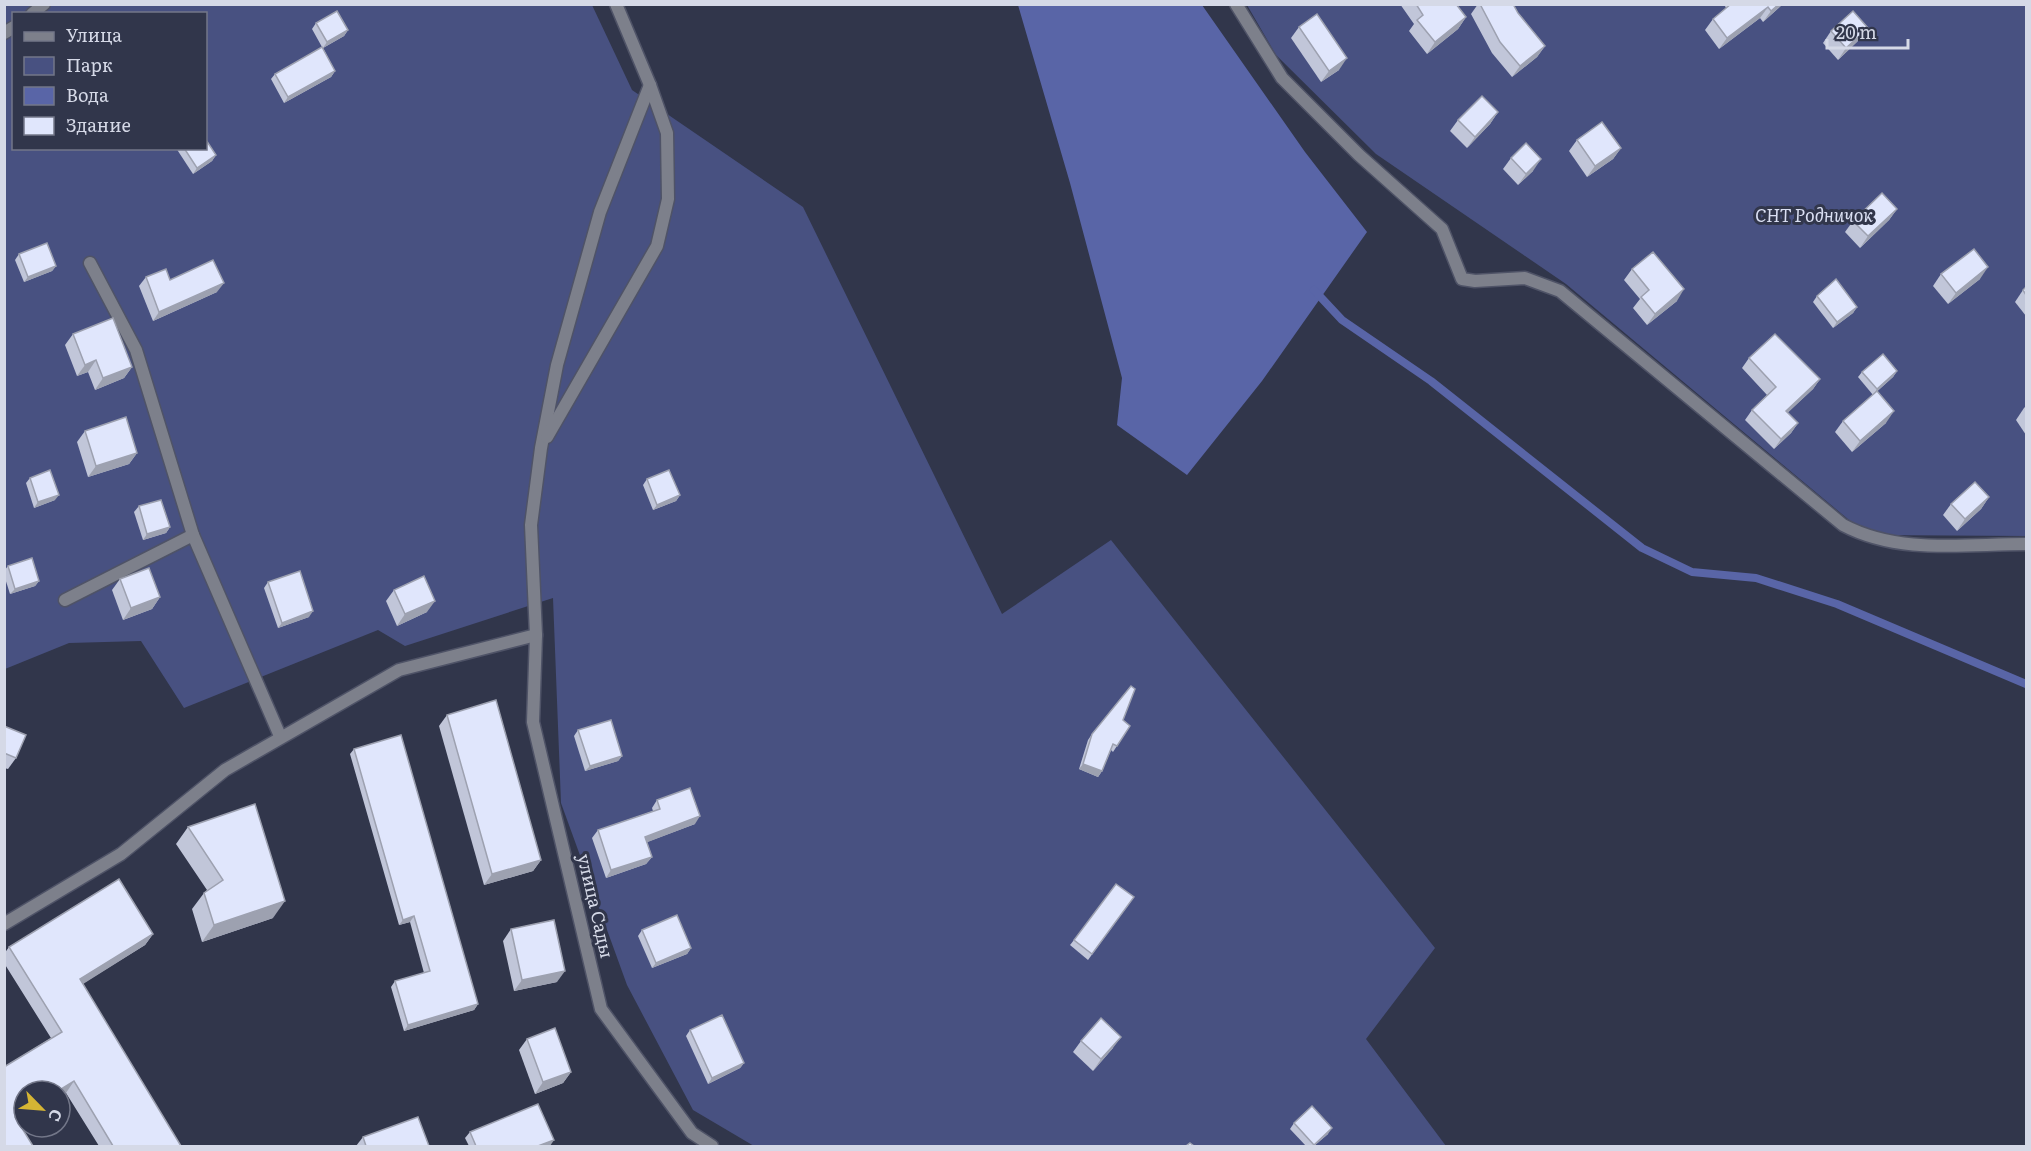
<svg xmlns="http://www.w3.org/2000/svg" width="2031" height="1151" font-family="Literata,serif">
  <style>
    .green { fill: #485181; fill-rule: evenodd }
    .water { fill: #5965a7 }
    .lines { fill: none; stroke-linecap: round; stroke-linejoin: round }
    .stream { stroke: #5965a7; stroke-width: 8 }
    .service-casing { stroke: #4f5367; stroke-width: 15 }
    .minor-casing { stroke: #4f5367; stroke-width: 15 }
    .service { stroke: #7d808b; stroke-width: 12 }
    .minor { stroke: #7d808b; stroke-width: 12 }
    .wall { fill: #c1c6d9 }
    .shaded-wall { fill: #9da1b0 }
    .building { fill: #e0e6fc; stroke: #9da1b0; stroke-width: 1.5 }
    .labels { text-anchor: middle; stroke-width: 6; stroke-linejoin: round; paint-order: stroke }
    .park-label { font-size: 18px; font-style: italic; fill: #dadff3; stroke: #31364b }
    .street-label { font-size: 18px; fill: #d5d9e7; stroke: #31364b }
  </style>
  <rect width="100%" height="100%" fill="#31364b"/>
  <g class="green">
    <path d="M5,5H592L632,90L803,207L1002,614L1111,540L1435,948L1366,1039L1446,1146H754L693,1110L627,985L561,803L553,598L405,646L378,630L184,708L141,641L69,643L5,669ZM14,14H206V148H14Z"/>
    <path d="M1247,5H2026V536L1867,535L1566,284L1376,154L1276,55Z"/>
  </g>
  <path class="water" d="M1018,5H1202L1305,152L1367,232L1262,381L1187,475L1117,425L1122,378L1070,183Z"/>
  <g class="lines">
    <path class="stream" d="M1314,290L1342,320L1431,381L1642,548L1692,572L1756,578L1837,604L2026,684"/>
    <g class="service-casing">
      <g id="service">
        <path d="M1236,4L1282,78L1359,155L1442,229L1462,279L1475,281L1525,278L1560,291L1843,525C1900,555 1964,544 2026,544"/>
        <path d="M32,14L44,4"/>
        <path d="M4,33L14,27"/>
        <path d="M90,263L136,350L193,535L280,736"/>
        <path d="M65,600L193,535"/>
        <path d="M4,924L121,854L225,770L399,670L536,635"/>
      </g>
    </g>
    <g class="minor-casing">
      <g id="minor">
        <path d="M650,85L600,212L557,365L541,448L531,525L536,635L533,722L601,1009L692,1133L712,1146"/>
        <path d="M547,437L657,246L668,199L667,133L650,85L616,4"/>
      </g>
    </g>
    <use href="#service" class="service"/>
    <use href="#minor" class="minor"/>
  </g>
  <g class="wall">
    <path d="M1400,4H1456L1466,17L1458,29L1427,54L1409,31L1414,24Z"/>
    <path d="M1478,4H1513L1518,13L1545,46L1537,57L1512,77L1492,53L1471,14Z"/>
    <path d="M1724,4H1783L1763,22L1760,18L1719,49L1705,30L1713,19L1726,8Z"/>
    <path d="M316,23L348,30L344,36L323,48L335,71L331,77L284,103L271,79L275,74L322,47L312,29Z"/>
    <path d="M1299,27L1339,70L1321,82L1291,38Z"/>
    <path d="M1831,31L1860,39L1838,60L1823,43Z"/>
    <path d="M1498,112L1490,124L1467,148L1450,131L1458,120Z"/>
    <path d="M1577,140L1621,148L1613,159L1587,177L1569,151Z"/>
    <path d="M176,148H206L216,155L212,161L193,174Z"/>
    <path d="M1511,158L1533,171L1518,185L1503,169Z"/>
    <path d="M1897,209L1889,220L1860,248L1845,232L1853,221Z"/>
    <path d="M19,254L56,266L52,271L24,282L15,260Z"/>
    <path d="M1632,269L1677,301L1647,325L1633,308L1640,299L1624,280Z"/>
    <path d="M1941,274L1980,279L1948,304L1933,286Z"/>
    <path d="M146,277L170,280L217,292L153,321L139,286Z"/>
    <path d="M2026,287V316L2015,302L2023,290Z"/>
    <path d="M1817,296L1857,307L1853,313L1833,328L1813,302Z"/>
    <path d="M73,334L132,367L124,378L95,390L88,372L77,376L65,345Z"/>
    <path d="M1749,358L1820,379L1813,389L1787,413L1798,423L1791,433L1774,449L1745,420L1752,410L1767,395L1742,368Z"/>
    <path d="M1897,371L1893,377L1873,395L1858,377L1862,372Z"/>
    <path d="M2026,406V435L2016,420L2024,408Z"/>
    <path d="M1843,421L1886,423L1852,452L1835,432Z"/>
    <path d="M85,431L137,453L129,464L88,477L77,442Z"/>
    <path d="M30,478L55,500L34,508L26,483Z"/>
    <path d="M647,479L680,495L676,501L653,510L643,485Z"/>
    <path d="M1989,497L1981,509L1957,531L1943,515L1951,504Z"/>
    <path d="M139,506L170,527L166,533L143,540L134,512Z"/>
    <path d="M8,566L39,581L35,586L10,594L4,575V571Z"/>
    <path d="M120,579L160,597L152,609L123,620L112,590Z"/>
    <path d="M268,582L309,617L278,628L264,588Z"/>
    <path d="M394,590L427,612L397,626L386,601Z"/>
    <path d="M447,715L541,860L533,871L484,885L439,726Z"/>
    <path d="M1123,720L1130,726L1113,752L1111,750L1102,771L1098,777L1079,769L1088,740L1092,734Z"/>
    <path d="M4,726L16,758L8,769L4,768Z"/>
    <path d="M578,730L622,756L618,761L585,771L574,736Z"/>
    <path d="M354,749L478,1004L474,1010L404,1031L391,987L395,981L424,973L410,922L399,925L350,754Z"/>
    <path d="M657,800L695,824L647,842L652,857L646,864L606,878L592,838L598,830L653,811L652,808Z"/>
    <path d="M188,827L273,918L202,942L192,909L204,893L207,890L176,844Z"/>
    <path d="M119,879L153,934L145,945L82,984L181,1146H99L66,1093L60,1096V1091H24V1118L18,1122L33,1146H4V1067L51,1038L4,963V954L9,947Z"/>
    <path d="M1134,897L1088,960L1070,945L1074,940Z"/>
    <path d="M511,929L557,982L514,991L503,941Z"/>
    <path d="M642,930L691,948L687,954L652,968L638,936Z"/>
    <path d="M690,1030L744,1063L740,1068L708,1084L686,1036Z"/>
    <path d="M527,1039L571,1072L563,1083L535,1094L519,1050Z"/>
    <path d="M1081,1041L1113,1048L1093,1071L1073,1052Z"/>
    <path d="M1294,1123L1328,1134L1314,1146H1306L1290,1129Z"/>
    <path d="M470,1132L550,1146H469L465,1138Z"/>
    <path d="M363,1137L429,1146H356Z"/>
  </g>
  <g class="shaded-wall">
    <path d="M1779,4H1783L1763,22L1771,11Z"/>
    <path d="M1768,7L1760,18L1719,49L1727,38Z"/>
    <path d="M1466,17L1458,29L1427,54L1435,42Z"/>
    <path d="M1868,28L1860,39L1838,60L1846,48Z"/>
    <path d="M348,30L344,36L323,48L327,42Z"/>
    <path d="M1545,46L1537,57L1512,77L1520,66Z"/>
    <path d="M1347,58L1339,70L1321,82L1329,71Z"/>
    <path d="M335,71L331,77L284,103L288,97Z"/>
    <path d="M1498,112L1490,124L1467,148L1475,137Z"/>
    <path d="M1621,148L1613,159L1587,177L1595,166Z"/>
    <path d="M216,155L212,161L193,174L197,168Z"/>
    <path d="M1541,159L1533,171L1518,185L1526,174Z"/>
    <path d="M1897,209L1889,220L1860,248L1868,236Z"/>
    <path d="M56,266L52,271L24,282L28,277Z"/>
    <path d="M1988,267L1980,279L1948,304L1956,293Z"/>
    <path d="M224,283L217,292L153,321L159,312Z"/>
    <path d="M1684,289L1677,301L1647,325L1655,314Z"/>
    <path d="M1857,307L1853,313L1833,328L1837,322Z"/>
    <path d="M96,360L88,372L77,376L85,365Z"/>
    <path d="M132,367L124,378L95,390L103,378Z"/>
    <path d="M1897,371L1893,377L1873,395L1877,389Z"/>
    <path d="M1820,379L1813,389L1779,421L1786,411Z"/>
    <path d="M1894,411L1886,423L1852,452L1860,441Z"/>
    <path d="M1798,423L1791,433L1774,449L1781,439Z"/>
    <path d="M137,453L129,464L88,477L96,466Z"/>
    <path d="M59,495L55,500L34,508L38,502Z"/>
    <path d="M680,495L676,501L653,510L657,505Z"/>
    <path d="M1989,497L1981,509L1957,531L1965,519Z"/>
    <path d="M170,527L166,533L143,540L147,534Z"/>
    <path d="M39,581L35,586L10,594L15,589Z"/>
    <path d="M160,597L152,609L123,620L131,608Z"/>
    <path d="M435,601L427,612L397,626L405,614Z"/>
    <path d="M313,611L309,617L278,628L282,623Z"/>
    <path d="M622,756L618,761L585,771L590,766Z"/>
    <path d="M1083,764L1102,771L1098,777L1079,769Z"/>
    <path d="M700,816L695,824L640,845L645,837Z"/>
    <path d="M652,857L646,864L606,878L611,870Z"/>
    <path d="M541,860L533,871L484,885L492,874Z"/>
    <path d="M285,901L273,918L202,942L214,925Z"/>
    <path d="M414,916L410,922L399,925L403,920Z"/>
    <path d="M153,934L145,945L72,991L80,979Z"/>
    <path d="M691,948L687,954L652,968L656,963Z"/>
    <path d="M565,971L557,982L514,991L522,980Z"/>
    <path d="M478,1004L474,1010L404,1031L408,1025Z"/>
    <path d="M1121,1037L1113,1048L1093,1071L1101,1059Z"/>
    <path d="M744,1063L740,1068L708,1084L712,1078Z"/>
    <path d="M571,1072L563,1083L535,1094L543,1082Z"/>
    <path d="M74,1081L66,1093L60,1096V1091H58Z"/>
    <path d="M24,1111V1118L7,1128L15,1117Z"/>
    <path d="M1332,1128L1328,1134L1314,1146H1313Z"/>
    <path d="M554,1140L550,1146H538Z"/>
  </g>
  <g class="building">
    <path d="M1416,4H1456L1466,17L1435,42L1417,20L1423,15Z"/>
    <path d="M1480,4H1513L1518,13L1545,46L1520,66L1500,42Z"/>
    <path d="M1731,4H1779L1771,11L1768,7L1727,38L1713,19Z"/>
    <path d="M337,11L348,30L327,42L316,23Z"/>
    <path d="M1853,11L1868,28L1846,48L1831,31Z"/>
    <path d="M1317,14L1347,58L1329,71L1299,27Z"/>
    <path d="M322,47L335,71L288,97L275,74Z"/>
    <path d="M1482,96L1498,112L1475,137L1458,120Z"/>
    <path d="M1602,122L1621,148L1595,166L1577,140Z"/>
    <path d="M206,140L216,155L197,168L184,148H206Z"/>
    <path d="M1526,143L1541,159L1526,174L1511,158Z"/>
    <path d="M1882,193L1897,209L1868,236L1853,221Z"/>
    <path d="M47,243L56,266L28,277L19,254Z"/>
    <path d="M1974,249L1988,267L1956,293L1941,274Z"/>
    <path d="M1653,252L1684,289L1655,314L1641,297L1649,290L1632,269Z"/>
    <path d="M213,260L224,283L159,312L146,277L166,269L170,280Z"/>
    <path d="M1836,279L1857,307L1837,322L1817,296Z"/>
    <path d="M2026,287V295L2023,290Z"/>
    <path d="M113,318L132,367L103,378L96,360L85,365L73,334Z"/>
    <path d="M1775,334L1820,379L1786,411L1798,423L1781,439L1752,410L1776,387L1749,358Z"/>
    <path d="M1883,354L1897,371L1877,389L1862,372Z"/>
    <path d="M1877,391L1894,411L1860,441L1843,421Z"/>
    <path d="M126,417L137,453L96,466L85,431Z"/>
    <path d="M50,470L59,495L38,502L30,478Z"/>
    <path d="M669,470L680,495L657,505L647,479Z"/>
    <path d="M1975,482L1989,497L1965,519L1951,504Z"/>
    <path d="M161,500L170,527L147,534L139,506Z"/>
    <path d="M32,558L39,581L15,589L8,566Z"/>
    <path d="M149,568L160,597L131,608L120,579Z"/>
    <path d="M300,571L313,611L282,623L268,582Z"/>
    <path d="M424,576L435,601L405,614L394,590Z"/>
    <path d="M1131,686L1135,689L1123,720L1130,726L1117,746L1113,744L1102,771L1083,764L1092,734Z"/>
    <path d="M496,700L541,860L492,874L447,715Z"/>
    <path d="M611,720L622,756L590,766L578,730Z"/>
    <path d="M4,726L26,735L16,758L4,753Z"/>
    <path d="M401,735L478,1004L408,1025L395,981L430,971L414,916L403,920L354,749Z"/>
    <path d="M690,788L700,816L645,837L652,857L611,870L598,830L660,809L657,800Z"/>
    <path d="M255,804L285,901L214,925L204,893L223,880L188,827Z"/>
    <path d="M119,879L153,934L80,979L181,1146H113L74,1081L58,1091H24V1111L15,1117L33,1146H4V1067L62,1032L9,947Z"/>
    <path d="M1116,884L1134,897L1092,954L1074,940Z"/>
    <path d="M677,915L691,948L656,963L642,930Z"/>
    <path d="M554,920L565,971L522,980L511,929Z"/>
    <path d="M722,1015L744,1063L712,1078L690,1030Z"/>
    <path d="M1101,1018L1121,1037L1101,1059L1081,1041Z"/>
    <path d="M555,1028L571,1072L543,1082L527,1039Z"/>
    <path d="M538,1104L554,1140L538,1146H476L470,1132Z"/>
    <path d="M1312,1106L1332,1128L1314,1145L1294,1123Z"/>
    <path d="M418,1117L429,1146H366L363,1137Z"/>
    <path d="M1190,1143L1194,1146H1186Z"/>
  </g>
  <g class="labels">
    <g class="park-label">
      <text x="1814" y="222">СНТ Родничок</text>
    </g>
    <g class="street-label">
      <text transform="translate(595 906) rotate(77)" y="6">улица Сады</text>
    </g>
  </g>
  <rect width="2031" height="1151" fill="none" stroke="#d5d9e7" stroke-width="12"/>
  <rect x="12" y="12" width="195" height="138" fill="#31364b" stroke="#737789" stroke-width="1.5"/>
  <rect x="24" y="32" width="30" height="9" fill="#7d808b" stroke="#737789" stroke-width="1.5"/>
  <text x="66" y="42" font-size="18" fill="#d5d9e7">Улица</text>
  <rect x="24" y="57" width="30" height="18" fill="#485181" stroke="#737789" stroke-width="1.5"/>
  <text x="66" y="72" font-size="18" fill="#d5d9e7">Парк</text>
  <rect x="24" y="87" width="30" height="18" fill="#5965a7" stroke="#737789" stroke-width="1.5"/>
  <text x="66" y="102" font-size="18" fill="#d5d9e7">Вода</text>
  <rect x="24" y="117" width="30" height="18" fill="#e0e6fc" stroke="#737789" stroke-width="1.5"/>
  <text x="66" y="132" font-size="18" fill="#d5d9e7">Здание</text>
  <g transform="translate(42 1109) rotate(115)"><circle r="28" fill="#31364b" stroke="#737789" stroke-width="1.5"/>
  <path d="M0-4.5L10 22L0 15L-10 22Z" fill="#d5b534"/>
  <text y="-9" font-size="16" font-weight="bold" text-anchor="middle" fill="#d5d9e7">С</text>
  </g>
  <path d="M1827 39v9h81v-9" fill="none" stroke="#d5d9e7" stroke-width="3"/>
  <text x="1836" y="39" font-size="18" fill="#d5d9e7" stroke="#31364b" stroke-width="4.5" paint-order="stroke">20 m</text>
</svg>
